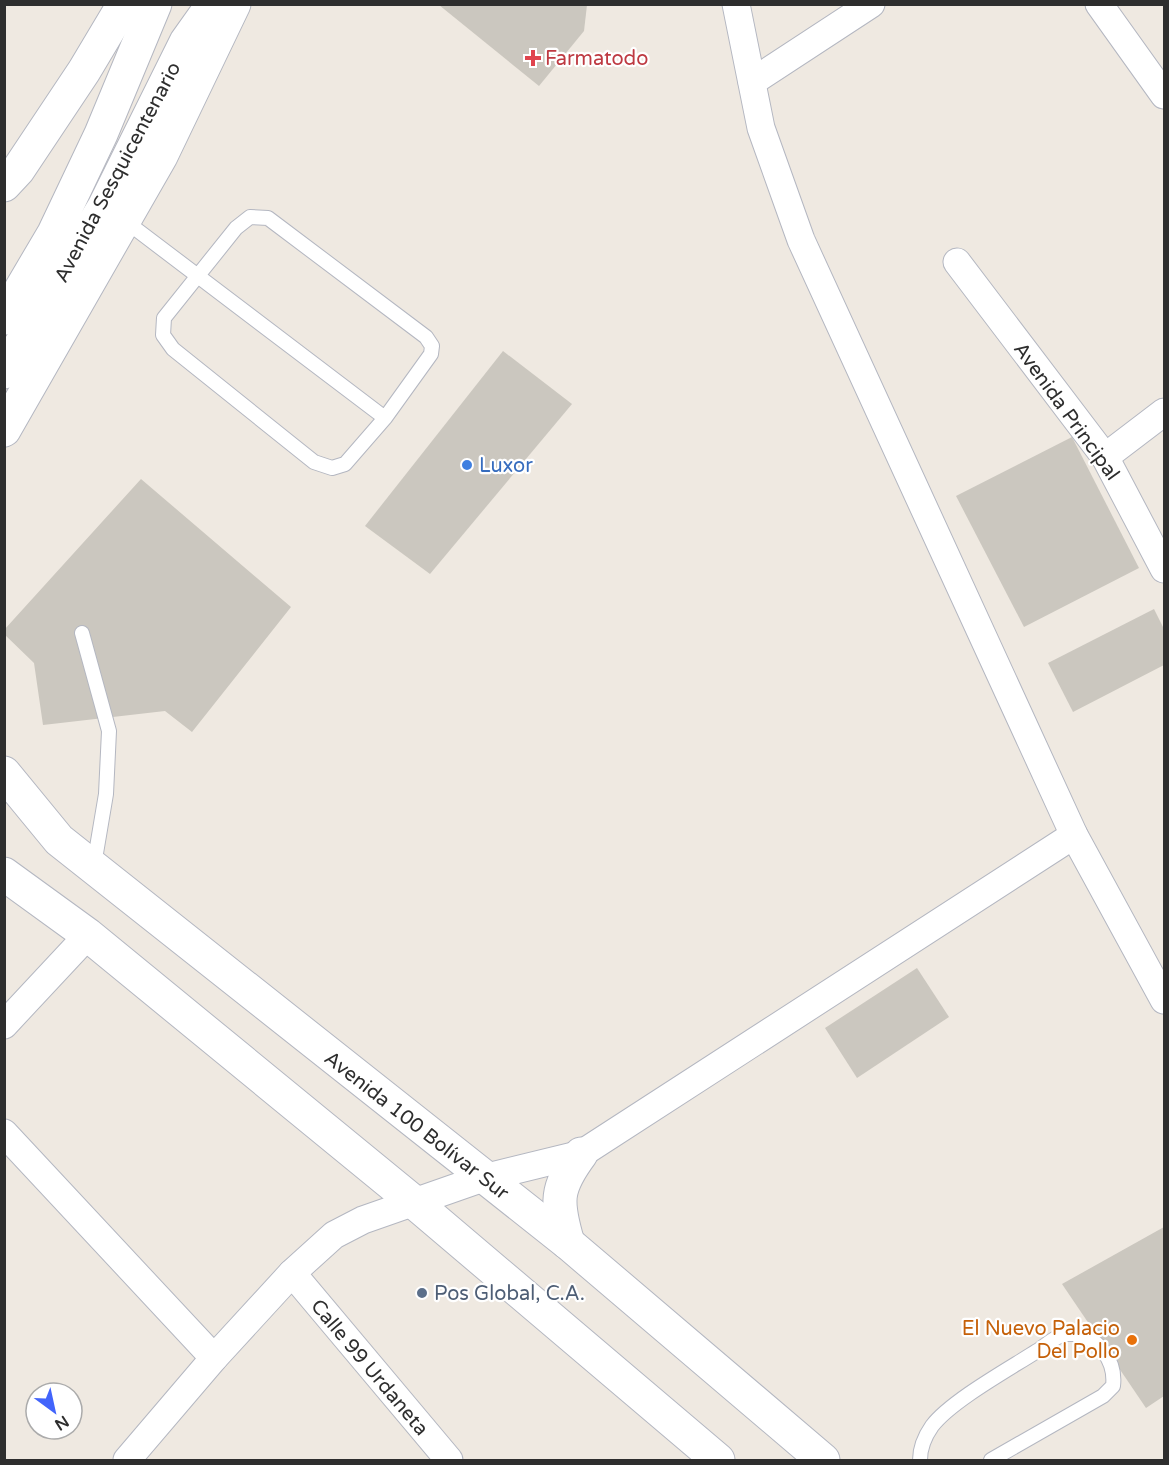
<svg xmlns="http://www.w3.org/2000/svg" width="1169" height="1465" font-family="'Varela Round',sans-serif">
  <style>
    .building { fill: #cbc7bf }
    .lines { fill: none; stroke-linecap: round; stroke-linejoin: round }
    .lane-casing { stroke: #b4b7c1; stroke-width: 16 }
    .street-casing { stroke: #b4b7c1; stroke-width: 29 }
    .secondary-casing { stroke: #b4b7c1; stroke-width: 35 }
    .lane { stroke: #fff; stroke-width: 14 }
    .street { stroke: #fff; stroke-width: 27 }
    .secondary { stroke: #fff; stroke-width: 33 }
    .health-dot { fill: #e0444e; stroke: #fff; stroke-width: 2 }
    .shop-dot { fill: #3f7fe0; stroke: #fff; stroke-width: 2 }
    .service-dot { fill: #5c6f8a; stroke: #fff; stroke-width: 2 }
    .food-dot { fill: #e8710a; stroke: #fff; stroke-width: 2 }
    .labels { text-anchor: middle; stroke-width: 4.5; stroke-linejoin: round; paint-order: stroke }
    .health-label { font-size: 20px; fill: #be3a42; stroke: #fff; text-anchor: start }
    .street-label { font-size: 20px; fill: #2e2e2e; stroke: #fff }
    .shop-label { font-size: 20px; fill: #366cbe; stroke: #fff; text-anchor: start }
    .service-label { font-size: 20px; fill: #4e5e75; stroke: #fff; text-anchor: start }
    .food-label { font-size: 20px; fill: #c56008; stroke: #fff; text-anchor: end }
  </style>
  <rect width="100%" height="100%" fill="#efe9e1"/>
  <g class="building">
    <path d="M439,5H587L584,31L539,86Z"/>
    <path d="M503,351L572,404L430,574L365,526Z"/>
    <path d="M1072,437L1139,568L1024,627L956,496Z"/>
    <path d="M141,479L291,607L192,732L165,711L43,725L34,663L4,634V630Z"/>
    <path d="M1154,609L1164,629V665L1073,712L1048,663Z"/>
    <path d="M917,968L949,1017L857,1078L825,1028Z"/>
    <path d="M1164,1227V1396L1146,1408L1062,1284Z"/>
  </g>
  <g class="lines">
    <g class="lane-casing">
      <g id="lane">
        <path d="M124,220L385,418L345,464L332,468L314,462L173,349L163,335L164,318L236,228L250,217L268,218L426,337L432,346L431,354L385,418"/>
        <path d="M82,633L109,731L106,794L94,865"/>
        <path d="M920,1460C920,1449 925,1436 932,1426C951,1401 1009,1369 1037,1351C1045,1346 1055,1337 1064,1334C1065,1334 1072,1334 1073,1334C1099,1336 1116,1362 1113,1386L1103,1396L991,1460"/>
      </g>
    </g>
    <g class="street-casing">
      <g id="street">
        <path d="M736,4L761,128L801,240L1074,835L1164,1000"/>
        <path d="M1099,4L1164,95"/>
        <path d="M752,82L871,4"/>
        <path d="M957,262L1105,457L1164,569"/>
        <path d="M1105,457L1164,412"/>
        <path d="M4,1025L88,935"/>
        <path d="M4,1133L214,1358"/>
        <path d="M292,1273L449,1460"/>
        <path d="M127,1460L214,1358L292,1273L334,1235L363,1220L483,1178L581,1154L1074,835"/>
      </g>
    </g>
    <g class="secondary-casing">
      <g id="secondary">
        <path d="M4,185L18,170L84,71L124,4"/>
        <path d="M4,318L54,233L101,134L155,4"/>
        <path d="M4,372L104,207L186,42L213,4"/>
        <path d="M4,430L161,156L234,4"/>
        <path d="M4,773L59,840L568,1243L823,1460"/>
        <path d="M4,874L88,935L415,1203L718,1460"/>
        <path d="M568,1243C556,1202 555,1189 581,1154"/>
      </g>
    </g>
    <use href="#lane" class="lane"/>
    <use href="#street" class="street"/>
    <use href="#secondary" class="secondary"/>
  </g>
  <path class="health-dot" d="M530 49h6v6h6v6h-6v6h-6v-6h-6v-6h6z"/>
  <circle class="shop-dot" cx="467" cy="465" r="6"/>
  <circle class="service-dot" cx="422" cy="1293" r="6"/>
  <circle class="food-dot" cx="1132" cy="1340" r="6"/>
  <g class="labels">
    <g class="health-label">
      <text x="545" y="65">Farmatodo</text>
    </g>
    <g class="street-label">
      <text transform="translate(117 172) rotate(-62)" y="7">Avenida Sesquicentenario</text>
      <text transform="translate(1067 411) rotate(54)" y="7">Avenida Principal</text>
      <text transform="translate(417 1125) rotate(38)" y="7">Avenida 100 Bolívar Sur</text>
      <text transform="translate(370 1367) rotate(50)" y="7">Calle 99 Urdaneta</text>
    </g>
    <g class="shop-label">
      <text x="479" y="472">Luxor</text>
    </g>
    <g class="service-label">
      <text x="434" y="1300">Pos Global, C.A.</text>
    </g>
    <g class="food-label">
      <text x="1120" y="1335">El Nuevo Palacio<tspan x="1120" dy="23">Del Pollo</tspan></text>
    </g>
  </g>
  <rect width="1169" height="1465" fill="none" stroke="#2e2e2e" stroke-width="12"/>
  <g transform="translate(54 1411) rotate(147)"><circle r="28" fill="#ffffff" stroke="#ababab" stroke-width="1.5"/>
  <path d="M0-4.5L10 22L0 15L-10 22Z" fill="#4264fb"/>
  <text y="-9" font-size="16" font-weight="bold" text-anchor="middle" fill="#2e2e2e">N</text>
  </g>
</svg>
